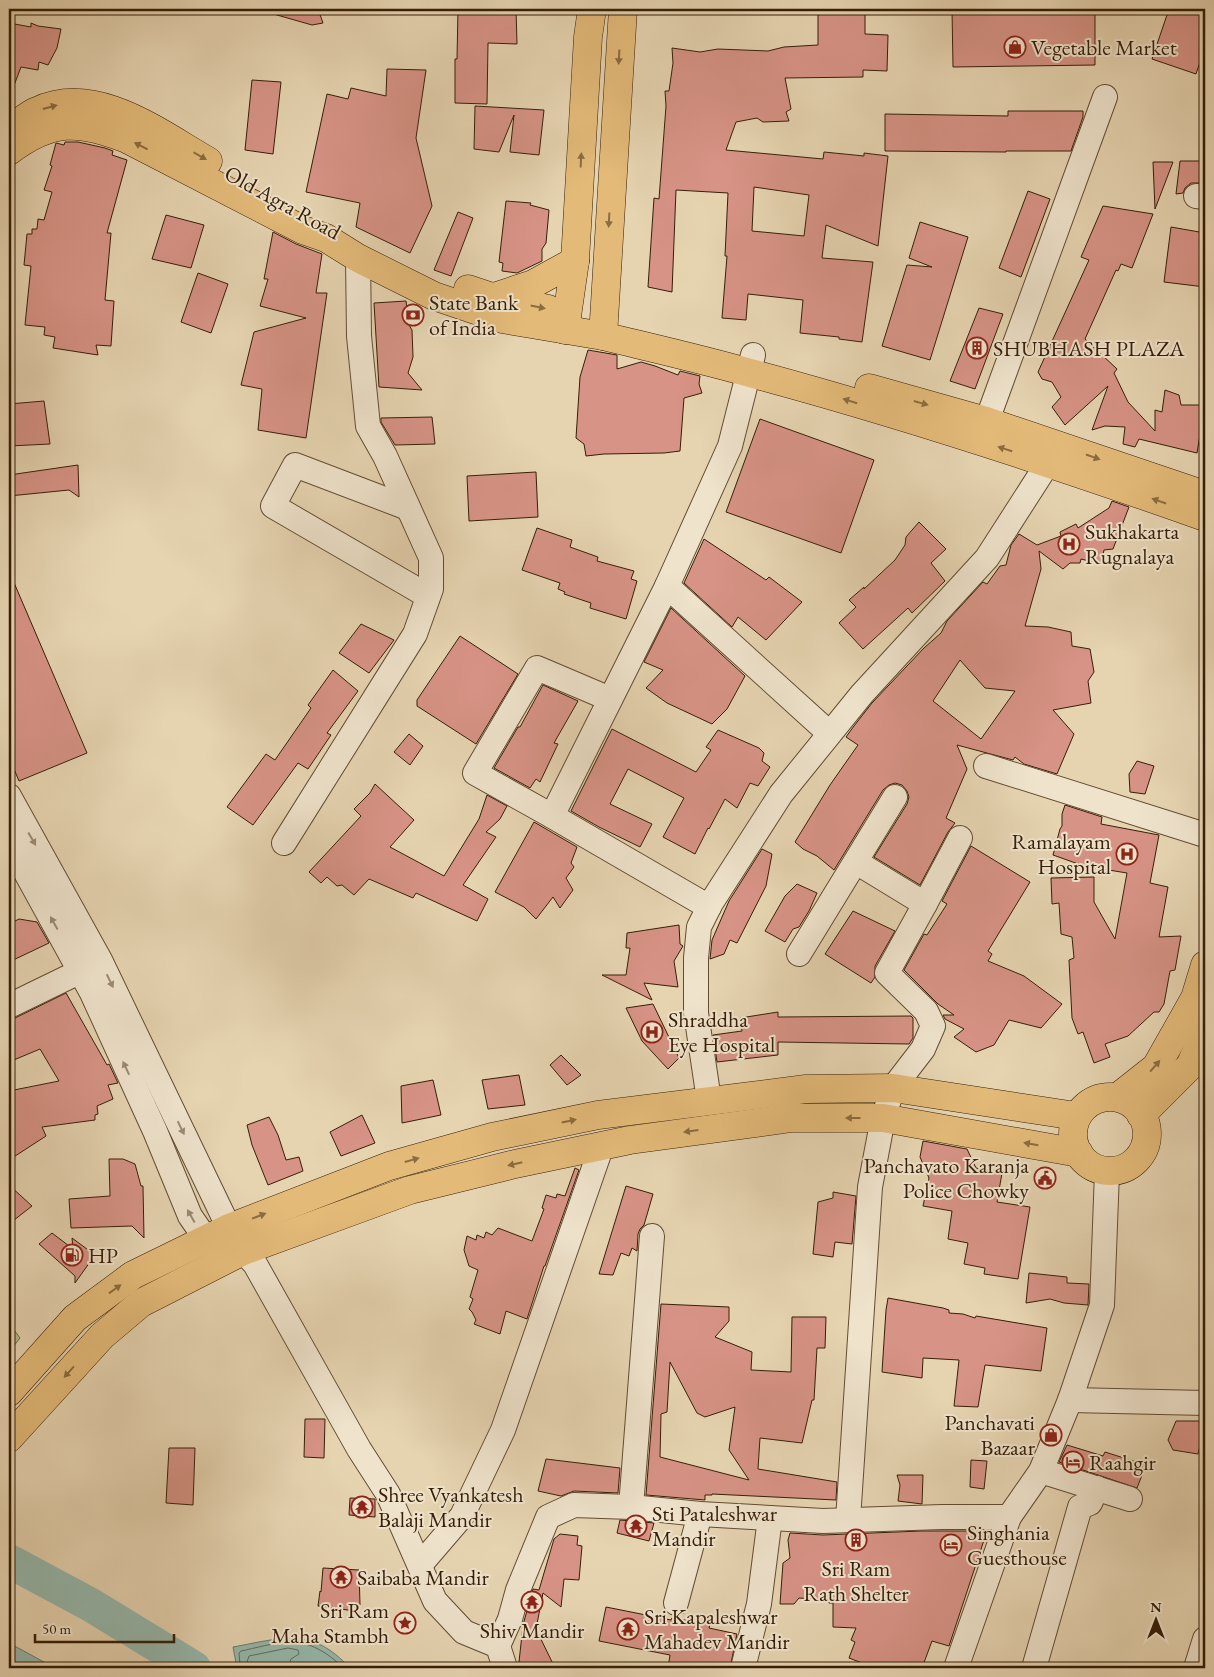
<svg xmlns="http://www.w3.org/2000/svg" width="1214" height="1677" font-family="'EB Garamond',serif">
  <style>
    .green { fill: #b9bc89; stroke: #786d48 }
    .water { fill: #96b8ac; stroke: #707a6a }
    .lines { fill: none; stroke-linecap: round; stroke-linejoin: round }
    .shore { stroke: #666b5a; stroke-width: 1 }
    .river { stroke: #96b8ac; stroke-width: 34 }
    .building { fill: #d79386; stroke: #361e07; fill-rule: evenodd }
    .minor-casing { stroke: #624c32; stroke-width: 26 }
    .major-casing { stroke: #361e07; stroke-width: 29 }
    .highway-casing { stroke: #361e07; stroke-width: 29 }
    .minor { stroke: #efe3cc; stroke-width: 24 }
    .major { stroke: #e3ba78; stroke-width: 28 }
    .highway { stroke: #e3ba78; stroke-width: 28 }
    .oneway { fill: #8c6c40 }
    .oneway2 { fill: #9c8a73 }
    .labels { text-anchor: middle; stroke-width: 4; stroke-linejoin: round; paint-order: stroke }
    .poi-label { font-size: 22px; fill: #361e07; stroke: #efe3cc; text-anchor: start }
    .street-label { font-size: 22px; fill: #361e07; stroke: #efe3cc }
  </style>
  <rect width="100%" height="100%" fill="#e6d4b1"/>
  <filter id="stains"><feTurbulence type="fractalNoise" baseFrequency=".004" numOctaves="4"/><feColorMatrix values="0 0 0 0 .2 0 0 0 0 .09 0 0 0 0 .02 0 0 0 .5 -.17"/></filter>
  <radialGradient id="worn" r=".72"><stop offset=".6" stop-color="#630" stop-opacity="0"/><stop offset="1" stop-color="#630" stop-opacity=".3"/></radialGradient>
  <path class="green" d="M9,1323L20,1338L9,1352Z"/>
  <g class="water">
    <path d="M88,1602L164,1646L201,1664L236,1663L233,1647C283,1638 311,1626 350,1668H306L300,1665L299,1668H179L82,1611Z"/>
    <path d="M9,1643L55,1668H9Z"/>
  </g>
  <g class="lines">
    <g class="shore">
      <path d="M231,1668H237L240,1665L239,1653L241,1651C256,1648 272,1643 288,1642C309,1641 329,1653 343,1668"/>
      <path d="M245,1668L249,1656L288,1648L298,1650L299,1654L291,1659L288,1668"/>
    </g>
    <path class="river" d="M9,1561L91,1605L194,1668"/>
  </g>
  <g class="building">
    <path d="M271,9H318L323,23L312,25L270,13Z"/>
    <path d="M458,9H516L517,44L488,43L487,104L455,103V59H457Z"/>
    <path d="M818,9H865V34L888,35L887,71L863,70V77L785,78L791,109L786,112L789,121L763,122L757,118L736,122L726,150L823,159L824,152L864,156V153L888,156L878,246L826,225L822,258L873,262L862,342L839,339V337L800,333L803,300L748,294L746,320L722,318L727,256H725L728,193L676,190L672,292L648,287L654,198L659,199L666,106L665,91H669L673,63L672,48L700,52L718,49L768,51L784,47L818,45ZM754,187L809,195L804,236L752,231Z"/>
    <path d="M952,9H1095V65L953,67Z"/>
    <path d="M1169,9H1195L1205,12V47L1196,74L1152,59Z"/>
    <path d="M9,23L31,27V23L38,26L61,29L57,48L48,65L39,62L38,70L21,67L10,96H9V41L11,35L9,33Z"/>
    <path d="M387,69L426,70L416,138L432,206L410,253L356,227L360,203L306,192L327,94L348,99L351,88L386,96Z"/>
    <path d="M252,80L281,82L273,154L245,150Z"/>
    <path d="M475,106L544,110L539,155L510,152L514,115L499,152L474,149Z"/>
    <path d="M1008,111H1083V117L1071,151H1006V152L885,151V114L1008,116Z"/>
    <path d="M65,142H78L105,148L113,151L112,155L127,160L107,233H111L105,300L114,301L111,346L96,345L98,355L53,348L55,337L44,335L45,327L25,325L31,266L24,265L27,234H32V229H37L38,219L44,220L52,192L44,190L52,166L50,165L56,143L64,145Z"/>
    <path d="M1180,161H1205V183H1191L1185,188L1183,193L1176,194Z"/>
    <path d="M1153,162H1173L1155,209Z"/>
    <path d="M1028,191L1050,199L1021,277L999,268Z"/>
    <path d="M506,201L531,203L530,205L549,210L546,243L542,249V261L517,273L502,271L503,263L499,262Z"/>
    <path d="M1103,206L1153,214L1132,268L1121,264L1118,271L1116,270L1085,339L1117,369L1114,373L1128,402L1155,431V410L1162,412L1165,390L1179,395L1181,405H1205L1197,453L1139,439L1135,447L1123,444L1125,427L1105,426L1092,430L1108,386L1065,425L1052,407L1061,397L1052,382L1042,379L1038,372L1089,260L1081,257Z"/>
    <path d="M458,212L473,218L451,276L434,270Z"/>
    <path d="M166,215L204,225L191,268L152,259Z"/>
    <path d="M920,222L968,237L930,360L882,346L907,265L932,267L909,258Z"/>
    <path d="M1171,227L1205,233V287L1164,282Z"/>
    <path d="M273,232L296,244L322,254L316,293H327L306,438L258,430L262,389L241,385L254,332L306,318L260,306L268,279H264Z"/>
    <path d="M198,273L228,284L211,333L181,322Z"/>
    <path d="M406,301L409,325L412,330L413,357L408,373L422,390L379,387L374,303Z"/>
    <path d="M979,308L1003,314L975,389L950,381Z"/>
    <path d="M588,350L617,355V369L641,362L655,366L678,375L680,371L700,376L699,384L702,393L684,398L680,451L664,453L604,454L586,456L584,444L576,438L580,377Z"/>
    <path d="M44,401L50,444L9,446V404Z"/>
    <path d="M432,417L435,444L395,445L381,422V418Z"/>
    <path d="M760,419L874,460L841,553L726,512Z"/>
    <path d="M78,465L79,497L69,490L9,496V475Z"/>
    <path d="M536,472L538,517L469,521L467,476Z"/>
    <path d="M1112,501L1129,507L1113,549L1104,550L1101,564L1081,559L1080,563H1070L1063,569L1039,551L1041,569L1025,626L1048,627L1071,632L1072,646L1090,649L1094,672L1088,681L1091,703L1053,710L1074,734L1057,774L1024,764L1015,757L1013,760L957,745L967,769L946,818L955,823L948,832L920,885L874,857L907,804L909,797L907,791L902,785L895,783L889,785L883,790L834,870L817,856L803,849L795,842L830,785L858,745L846,737L854,726L872,703L924,648L941,633L947,621L983,582L987,584L1000,566L1006,565L1011,545L1019,534L1037,545L1061,536L1060,532L1076,524L1078,528L1109,508ZM960,660L985,688L1015,691L981,739L933,701Z"/>
    <path d="M919,522L946,549L931,563L945,581L912,613L908,608L863,649L839,623L856,607L849,600L864,587V589L895,560L905,545L906,537Z"/>
    <path d="M537,528L572,540L570,547L598,557L597,561L634,571L631,579L637,581L626,619L590,608L591,603L564,594L565,592L558,589L560,583L522,570Z"/>
    <path d="M704,539L766,580L769,577L802,602L766,640L738,617L732,627L684,583Z"/>
    <path d="M9,571L87,753L19,781L9,757Z"/>
    <path d="M671,608L745,676L727,709L712,724L667,703L646,688L663,670L644,662Z"/>
    <path d="M361,624L394,640L369,673L339,653Z"/>
    <path d="M460,636L518,674L476,744L417,706V700Z"/>
    <path d="M333,670L358,691L327,733L331,735L308,769L298,763L253,825L227,807L266,754L275,760L311,708L308,705Z"/>
    <path d="M543,685L578,701L554,743L558,744L540,782L536,779L530,788L494,768L518,727H520Z"/>
    <path d="M612,729L696,772L711,750L706,747L718,730L759,748L764,753L762,761L770,767L758,786L750,783L737,808L725,799L709,829L708,828L695,854L663,837L684,798L628,769L610,804L652,824L640,847L599,827L571,811Z"/>
    <path d="M409,734L423,746L410,765L394,752Z"/>
    <path d="M1137,761L1154,766L1145,794L1130,792L1129,774Z"/>
    <path d="M375,784L414,820L390,847L444,876L479,819L487,795L507,806L500,819L486,832L496,837L463,885L488,899L477,921L416,893L413,898L369,879L354,895L342,885L337,886L327,877L321,883L309,872L361,816L354,809L370,793Z"/>
    <path d="M1065,805L1102,817L1101,824L1159,835L1150,883L1168,887L1159,937L1181,936L1175,970L1170,971L1164,1004L1159,1012H1154L1128,1036L1105,1044L1110,1057L1094,1063L1083,1032L1078,1034L1072,1018L1069,960L1074,958L1072,937L1061,934L1059,903L1052,904L1051,878L1094,877V902L1115,939L1127,873L1084,866L1053,855L1060,829L1062,826V814Z"/>
    <path d="M534,822L577,847L571,863L574,867L566,878L573,890L560,908L553,897L536,919L524,907L495,892Z"/>
    <path d="M971,846L1030,882L988,951L992,954L988,961L1024,976L1062,1004L1041,1028L1009,1020L994,1045L976,1052L954,1037L964,1029L945,1019L943,1015H954L938,1004L904,970L924,934L927,935L947,904L942,901Z"/>
    <path d="M762,849L772,854L766,886L737,943L730,940L724,954L710,959L712,940L729,901Z"/>
    <path d="M797,884L817,893L809,911L799,927L793,929L785,942L765,931L785,896Z"/>
    <path d="M853,911L895,931L875,966V977L871,983L825,954Z"/>
    <path d="M19,919L37,922L49,943L9,962V924Z"/>
    <path d="M679,925L680,944L683,946L674,961L678,987L644,983L652,1000L602,975H626L630,948H626L627,933Z"/>
    <path d="M66,993L107,1065L109,1064L118,1083L108,1085L113,1099L97,1106L98,1114L95,1115V1120L42,1127L46,1136L9,1160V1091L59,1081L40,1049L9,1062V1021Z"/>
    <path d="M653,1004L679,1058L668,1069L642,1041L626,1008Z"/>
    <path d="M778,1012V1017L911,1016L913,1018V1038L909,1044L778,1042V1055L717,1062L713,1035L742,1031L740,1018Z"/>
    <path d="M561,1055L581,1075L567,1085L550,1065Z"/>
    <path d="M519,1075L525,1105L488,1109L482,1080Z"/>
    <path d="M433,1080L441,1115L402,1123L401,1086Z"/>
    <path d="M362,1115L375,1143L341,1156L330,1132Z"/>
    <path d="M269,1117L278,1135L286,1160L299,1157L303,1171L268,1185L252,1145L247,1125Z"/>
    <path d="M923,1141L967,1149L976,1168L1002,1173L997,1202L1030,1207L1018,1279L984,1274L985,1268L964,1264L968,1243L948,1239L952,1211L923,1206L929,1178L920,1157Z"/>
    <path d="M109,1159H123L135,1164L141,1186H143L144,1238L132,1226L71,1228L69,1199L110,1196Z"/>
    <path d="M575,1168L579,1170L545,1266H544L527,1319L506,1311L500,1334L474,1324L476,1320L472,1312L469,1309L473,1299L470,1297L478,1270L469,1266L464,1250L467,1236L476,1240L477,1235L484,1238L486,1232L492,1235L498,1228L532,1241L544,1209L542,1208L546,1195L556,1198L557,1194L565,1196Z"/>
    <path d="M9,1185L32,1206L9,1224Z"/>
    <path d="M626,1186L653,1194L644,1225L640,1229L638,1234L637,1251L632,1248L629,1256L621,1253L613,1275L599,1274Z"/>
    <path d="M833,1192L856,1196L852,1244L835,1242L833,1257L813,1254L818,1202L833,1198Z"/>
    <path d="M52,1233L73,1249L72,1238L95,1255L75,1283V1276L39,1244Z"/>
    <path d="M1029,1273L1067,1277V1283L1089,1284L1088,1305L1064,1303L1050,1299L1026,1303Z"/>
    <path d="M888,1298L943,1308L949,1310V1313L963,1314L975,1318L976,1316L1047,1328L1041,1371L985,1365L978,1407L954,1406L959,1360L923,1358L922,1378L882,1372L886,1310Z"/>
    <path d="M661,1304L729,1307V1321L715,1337L752,1352L751,1370L791,1372L792,1317H826L825,1348H817L814,1400H812L802,1443L760,1438L758,1469L837,1482L836,1500L712,1494V1495H705V1500L646,1495ZM670,1362L697,1413L705,1417L735,1407L729,1450L749,1480L660,1457L661,1414L667,1412Z"/>
    <path d="M305,1419H325L324,1458L304,1457Z"/>
    <path d="M1176,1421H1205V1438H1202L1198,1454L1173,1450L1168,1440Z"/>
    <path d="M1067,1445L1103,1456L1105,1452L1146,1465L1137,1488L1059,1462Z"/>
    <path d="M169,1448H195L193,1505L166,1503Z"/>
    <path d="M546,1459L620,1468L618,1493L574,1491L561,1496L538,1491Z"/>
    <path d="M971,1460L987,1461L984,1489L970,1487Z"/>
    <path d="M897,1475H923L922,1504L898,1501L900,1485Z"/>
    <path d="M350,1498L375,1499V1517L349,1515Z"/>
    <path d="M620,1520L654,1523L649,1541L617,1533Z"/>
    <path d="M921,1531H987L949,1646L932,1641L922,1668H875L849,1658L855,1642L851,1640L856,1628L833,1627V1603H829V1600L799,1598L794,1604H780L783,1563L790,1558L788,1540L790,1533L823,1535Z"/>
    <path d="M560,1534L578,1536L577,1545L582,1546L579,1580L564,1579L561,1607L543,1593L536,1629L555,1668H526L523,1663L519,1662L523,1625L533,1589L539,1590L554,1539Z"/>
    <path d="M323,1568L359,1570L360,1605H356L355,1611L318,1606L320,1591L321,1592Z"/>
    <path d="M606,1607L671,1620L672,1618L710,1624L709,1628L737,1634L730,1668H668L670,1655L599,1641Z"/>
  </g>
  <g class="lines">
    <g class="minor-casing">
      <g id="minor">
        <path d="M1196,196L1205,197"/>
        <path d="M981,437L1105,97"/>
        <path d="M408,508L295,465L273,506L428,596"/>
        <path d="M667,586L730,446L753,355"/>
        <path d="M986,766L1205,835"/>
        <path d="M9,796L100,960L229,1228L243,1251L255,1264L359,1449L388,1494L435,1601L464,1632L498,1646L505,1668"/>
        <path d="M552,816L475,773L537,668L610,699"/>
        <path d="M9,842L92,993L155,1131L190,1216L206,1239L223,1245"/>
        <path d="M284,843L415,634L431,589V558L385,456L368,426L359,336L358,258"/>
        <path d="M856,862L925,904"/>
        <path d="M709,907L552,816L667,586L829,733"/>
        <path d="M799,954L895,797"/>
        <path d="M9,1006L81,971"/>
        <path d="M709,1100L696,1013V958L699,927L711,903L781,794L862,694L987,558L1048,463L1060,449"/>
        <path d="M1070,1400L1205,1403"/>
        <path d="M1041,1471L1130,1499"/>
        <path d="M631,1507L652,1236"/>
        <path d="M848,1520L870,1187L883,1118L893,1088L923,1049L933,1026L926,1011L887,973L925,904L960,838"/>
        <path d="M420,1565L462,1516L503,1430L602,1145"/>
        <path d="M676,1603L700,1514"/>
        <path d="M498,1646L510,1619L518,1590L548,1517L574,1505L631,1507L700,1514L823,1521L942,1517H1009L1041,1471L1070,1400L1102,1305L1107,1172"/>
        <path d="M743,1668L759,1604L770,1518"/>
        <path d="M956,1668L1009,1517"/>
        <path d="M1034,1668L1080,1507L1090,1503L1097,1488"/>
        <path d="M1196,1668L1205,1639"/>
      </g>
    </g>
    <g class="major-casing">
      <g id="major">
        <path d="M603,336C652,348 701,359 750,373C903,414 1055,464 1205,517"/>
        <path d="M869,388L986,421L1205,495"/>
        <circle cx="1110" cy="1134" r="37"/>
        <path d="M1118,1097L1156,1067L1195,998L1205,965"/>
        <path d="M1141,1115L1190,1066L1205,1032"/>
        <path d="M9,1392L75,1318L133,1275L229,1228L389,1166L492,1137L598,1115L806,1089L893,1088L1076,1116"/>
        <path d="M9,1438L102,1336L141,1303L243,1251L410,1190L515,1164L630,1140L792,1118H883L1079,1153"/>
      </g>
    </g>
    <g class="highway-casing">
      <g id="highway">
        <path d="M9,131C17,124 27,115 37,111C95,83 159,133 208,161"/>
        <path d="M9,151C52,119 78,120 127,139L303,230L326,238L358,258L434,296L502,319L603,336L623,9"/>
        <path d="M468,289L492,297L548,309"/>
        <path d="M494,297L533,284L575,261"/>
        <path d="M565,330L575,261L588,37L592,9"/>
      </g>
    </g>
    <use href="#minor" class="minor"/>
    <use href="#major" class="major"/>
    <use href="#highway" class="highway"/>
  </g>
  <defs><path id="oneway-solid" d="M-6-.8H1V-3.2L6.5 0L1 3.2V.8H-6Z" transform="scale(1.25)"/></defs>
  <g class="oneway">
    <use href="#oneway-solid" transform="translate(619 57) rotate(93)"/>
    <use href="#oneway-solid" transform="translate(50 107) rotate(-15)"/>
    <use href="#oneway-solid" transform="translate(141 146) rotate(-153)"/>
    <use href="#oneway-solid" transform="translate(200 156) rotate(30)"/>
    <use href="#oneway-solid" transform="translate(581 160) rotate(-87)"/>
    <use href="#oneway-solid" transform="translate(609 220) rotate(93)"/>
    <use href="#oneway-solid" transform="translate(538 307) rotate(12)"/>
    <use href="#oneway-solid" transform="translate(850 401) rotate(-163)"/>
    <use href="#oneway-solid" transform="translate(921 403) rotate(16)"/>
    <use href="#oneway-solid" transform="translate(1005 449) rotate(-163)"/>
    <use href="#oneway-solid" transform="translate(1093 457) rotate(19)"/>
    <use href="#oneway-solid" transform="translate(1159 501) rotate(-161)"/>
    <use href="#oneway-solid" transform="translate(1155 1066) rotate(-49)"/>
    <use href="#oneway-solid" transform="translate(853 1118) rotate(180)"/>
    <use href="#oneway-solid" transform="translate(569 1121) rotate(-12)"/>
    <use href="#oneway-solid" transform="translate(691 1131) rotate(172)"/>
    <use href="#oneway-solid" transform="translate(1031 1144) rotate(-170)"/>
    <use href="#oneway-solid" transform="translate(412 1160) rotate(-16)"/>
    <use href="#oneway-solid" transform="translate(515 1164) rotate(167)"/>
    <use href="#oneway-solid" transform="translate(259 1216) rotate(-21)"/>
    <use href="#oneway-solid" transform="translate(115 1289) rotate(-36)"/>
    <use href="#oneway-solid" transform="translate(69 1372) rotate(132)"/>
  </g>
  <g class="oneway2">
    <use href="#oneway-solid" transform="translate(32 839) rotate(60)"/>
    <use href="#oneway-solid" transform="translate(54 923) rotate(-119)"/>
    <use href="#oneway-solid" transform="translate(110 981) rotate(64)"/>
    <use href="#oneway-solid" transform="translate(126 1068) rotate(-115)"/>
    <use href="#oneway-solid" transform="translate(181 1128) rotate(64)"/>
    <use href="#oneway-solid" transform="translate(191 1216) rotate(-119)"/>
  </g>
  <defs>
    <g id="shop-ring" transform="scale(1.125)"><circle r="9.5" fill="#efe3cc" stroke="#8f2418" stroke-width="1.5"/><path d="M-5-2.5h2.3a2.7 3.5 0 0 1 5.4 0H5L5.5 6h-11ZM-1.5-2.5h3a1.5 2.3 0 0 0-3 0Z" fill="#8f2418"/></g>
    <g id="bank-ring" transform="scale(1.125)"><circle r="9.5" fill="#efe3cc" stroke="#8f2418" stroke-width="1.5"/><path d="M-6-4H6V4H-6ZM0-2.3a2.3 2.3 0 1 0 0 4.6a2.3 2.3 0 1 0 0-4.6Z" fill="#8f2418"/></g>
    <g id="building-ring" transform="scale(1.125)"><circle r="9.5" fill="#efe3cc" stroke="#8f2418" stroke-width="1.5"/><path d="M-4-6H4V6H1V3H-1V6H-4ZM-2.5-4.3h1.7v1.8h-1.7ZM.8-4.3h1.7v1.8H.8ZM-2.5-1h1.7V.8h-1.7ZM.8-1h1.7V.8H.8Z" fill="#8f2418"/></g>
    <g id="hospital-ring" transform="scale(1.125)"><circle r="9.5" fill="#efe3cc" stroke="#8f2418" stroke-width="1.5"/><path d="M-5-5h3v3.5h4V-5h3V5h-3V1.5h-4V5h-3Z" fill="#8f2418"/></g>
    <g id="civic-ring" transform="scale(1.125)"><circle r="9.5" fill="#efe3cc" stroke="#8f2418" stroke-width="1.5"/><path d="M-.6-6.5H3V-4.5H.6V-3L4-1V1h2V6H-6V1h2V-1L-.6-3ZM-1.2 2.5V6h2.4V2.5Z" fill="#8f2418"/></g>
    <g id="fuel-ring" transform="scale(1.125)"><circle r="9.5" fill="#efe3cc" stroke="#8f2418" stroke-width="1.5"/><path d="M-5.5-6h7V0h2V4h1.3V-2.5L3-4.5l.8-.8L6-3V5H2.5V1h-1V6h-7ZM-4.2-4.7v3.2H.2V-4.7Z" fill="#8f2418"/></g>
    <g id="hotel-ring" transform="scale(1.125)"><circle r="9.5" fill="#efe3cc" stroke="#8f2418" stroke-width="1.5"/><path d="M-6-4.5h1.5V1H6V5H4.5V3h-9V5H-6ZM-4 0a1.8 1.8 0 1 1 3.6 0ZM.5 0V-2.5h3Q6-2.5 6 0Z" fill="#8f2418"/></g>
    <g id="temple-ring" transform="scale(1.125)"><circle r="9.5" fill="#efe3cc" stroke="#8f2418" stroke-width="1.5"/><path d="M0-6L5-2H3V0L6.5 2.5H4V6H1.5V3h-3V6H-4V2.5H-6.5L-3 0V-2H-5Z" fill="#8f2418"/></g>
    <g id="sight-ring" transform="scale(1.125)"><circle r="9.5" fill="#efe3cc" stroke="#8f2418" stroke-width="1.5"/><path d="M0-6L1.8-2.2L6-1.7L2.9 1.2L3.7 5.4L0 3.3L-3.7 5.4L-2.9 1.2L-6-1.7L-1.8-2.2Z" fill="#8f2418"/></g>
  </defs>
  <g fill-rule="evenodd">
    <use href="#shop-ring" x="1015" y="47"/>
    <use href="#bank-ring" x="413" y="315"/>
    <use href="#building-ring" x="977" y="348"/>
    <use href="#hospital-ring" x="1069" y="544"/>
    <use href="#hospital-ring" x="1127" y="854"/>
    <use href="#hospital-ring" x="652" y="1032"/>
    <use href="#civic-ring" x="1045" y="1178"/>
    <use href="#fuel-ring" x="72" y="1255"/>
    <use href="#shop-ring" x="1051" y="1435"/>
    <use href="#hotel-ring" x="1073" y="1462"/>
    <use href="#temple-ring" x="362" y="1507"/>
    <use href="#temple-ring" x="636" y="1526"/>
    <use href="#building-ring" x="856" y="1540"/>
    <use href="#hotel-ring" x="951" y="1545"/>
    <use href="#temple-ring" x="341" y="1577"/>
    <use href="#temple-ring" x="532" y="1602"/>
    <use href="#sight-ring" x="405" y="1623"/>
    <use href="#temple-ring" x="628" y="1629"/>
  </g>
  <g class="labels">
    <g class="poi-label">
      <text x="1031" y="55">Vegetable Market</text>
      <text x="429" y="310">State Bank<tspan x="429" dy="25">of India</tspan></text>
      <text x="993" y="356">SHUBHASH PLAZA</text>
      <text x="1085" y="539">Sukhakarta<tspan x="1085" dy="25">Rugnalaya</tspan></text>
      <text x="1111" y="849" text-anchor="end">Ramalayam<tspan x="1111" dy="25">Hospital</tspan></text>
      <text x="668" y="1027">Shraddha<tspan x="668" dy="25">Eye Hospital</tspan></text>
      <text x="1029" y="1173" text-anchor="end">Panchavato Karanja<tspan x="1029" dy="25">Police Chowky</tspan></text>
      <text x="88" y="1263">HP</text>
      <text x="1035" y="1430" text-anchor="end">Panchavati<tspan x="1035" dy="25">Bazaar</tspan></text>
      <text x="1089" y="1470">Raahgir</text>
      <text x="378" y="1502">Shree Vyankatesh<tspan x="378" dy="25">Balaji Mandir</tspan></text>
      <text x="652" y="1521">Sti Pataleshwar<tspan x="652" dy="25">Mandir</tspan></text>
      <text x="967" y="1540">Singhania<tspan x="967" dy="25">Guesthouse</tspan></text>
      <text x="856" y="1576" text-anchor="middle">Sri Ram<tspan x="856" dy="25">Rath Shelter</tspan></text>
      <text x="357" y="1585">Saibaba Mandir</text>
      <text x="389" y="1618" text-anchor="end">Sri Ram<tspan x="389" dy="25">Maha Stambh</tspan></text>
      <text x="644" y="1624">Sri Kapaleshwar<tspan x="644" dy="25">Mahadev Mandir</tspan></text>
      <text x="532" y="1638" text-anchor="middle">Shiv Mandir</text>
    </g>
    <g class="street-label">
      <text transform="translate(283 202) rotate(29)" y="8">Old Agra Road</text>
    </g>
  </g>
  <rect width="1214" height="1677" fill="none" stroke="#e6d4b1" stroke-width="30"/>
  <rect x="10" y="10" width="1194" height="1657" fill="none" stroke="#361e07" stroke-width="2.5"/>
  <rect x="15" y="15" width="1184" height="1647" fill="none" stroke="#361e07"/>
  <g transform="translate(1156 1620)" stroke="#efe3cc" stroke-width="4" paint-order="stroke">
  <path d="M0-4L9 19L0 12L-9 19Z" fill="#361e07"/>
  <text y="-8" font-size="14" font-weight="bold" text-anchor="middle" fill="#361e07">N</text>
  </g>
  <path d="M35 1634v8h139v-8" fill="none" stroke="#361e07" stroke-width="2.5"/>
  <text x="42" y="1634" font-size="15" fill="#361e07" stroke="#efe3cc" stroke-width="4" paint-order="stroke">50 m</text>
  <rect width="100%" height="100%" filter="url(#stains)"/>
  <rect width="100%" height="100%" fill="url(#worn)"/>
</svg>
